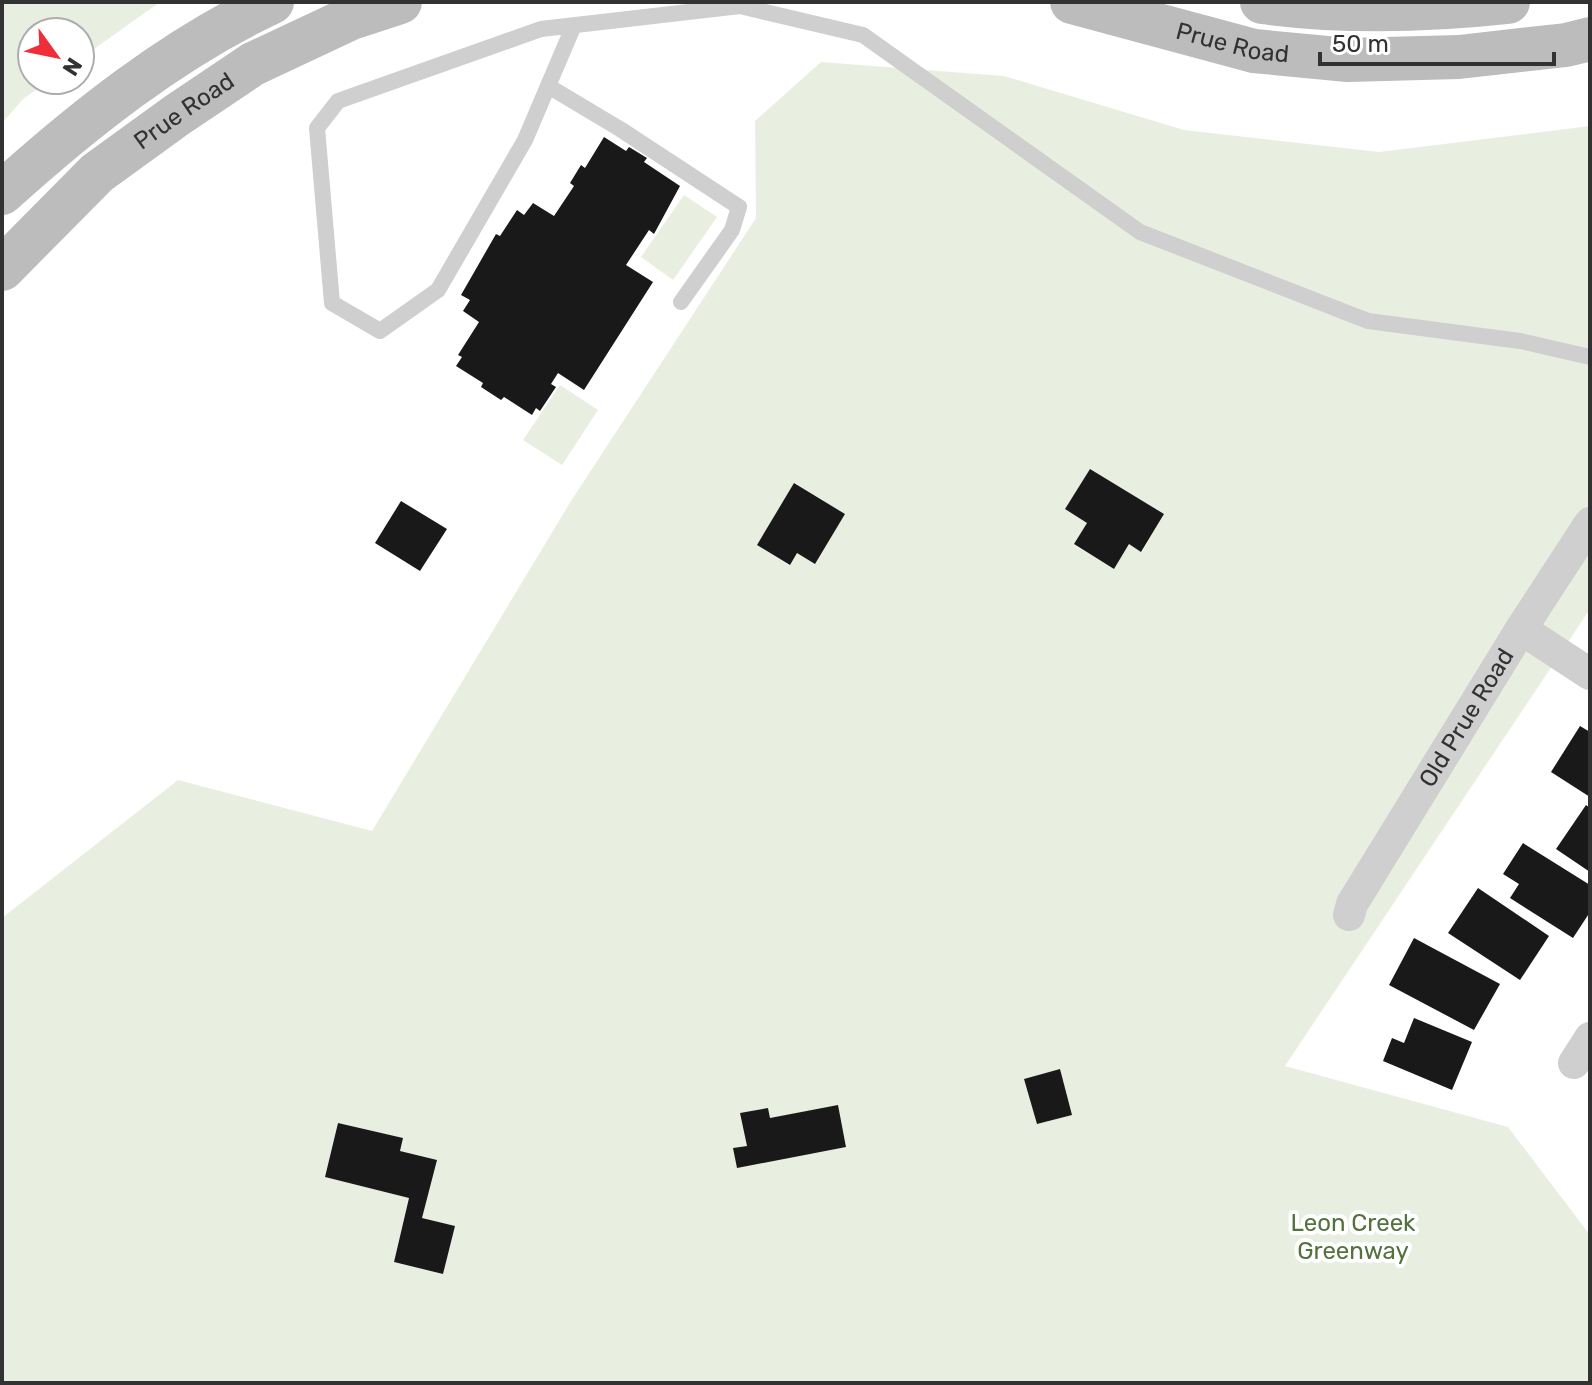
<svg xmlns="http://www.w3.org/2000/svg" width="1592" height="1385" font-family="Rubik,sans-serif">
  <style>
    .green { fill: #e8efe0; fill-rule: evenodd }
    .building { fill: #191919 }
    .lines { fill: none; stroke-linecap: round; stroke-linejoin: round }
    .lane { stroke: #cfcfcf; stroke-width: 16 }
    .street { stroke: #cfcfcf; stroke-width: 32 }
    .secondary { stroke: #bcbcbc; stroke-width: 44 }
    .labels { text-anchor: middle; stroke-width: 8; stroke-linejoin: round; paint-order: stroke }
    .street-label { font-size: 24px; fill: #323232; stroke: #fff }
    .park-label { font-size: 24px; fill: #54723c; stroke: #fff }
  </style>
  <rect width="100%" height="100%" fill="#fff"/>
  <g class="green">
    <path d="M2,2H160L80,59V32H32V80H50L23,99L2,123Z"/>
    <path d="M821,62L1004,76L1184,130L1379,152L1590,126V609L1285,1066L1508,1127L1590,1235V1383H2V918L178,780L372,831L571,501L756,218L755,121ZM1090,469L1164,514L1142,552L1129,544L1114,569L1074,545L1087,523L1065,509ZM795,483L845,514L815,563L797,553L789,565L757,545ZM1060,1069L1071,1115L1037,1124L1025,1079ZM838,1106L846,1146L733,1148L747,1146L741,1113L768,1108L770,1118ZM338,1123L403,1138L400,1151L436,1160L422,1218L454,1226L443,1274L394,1262L409,1198L325,1177Z"/>
    <path d="M684,195L717,217L673,280L641,257Z"/>
    <path d="M560,385L598,410L562,465L523,440Z"/>
  </g>
  <g class="building">
    <path d="M604,137L626,151L629,147L647,158L644,162L680,186L654,234L649,230L626,265L653,282L584,390L558,373L551,384L556,387L540,411L536,408L532,415L504,397L501,400L481,387L483,383L456,366L462,357L458,355L479,322L463,311L470,300L461,295L496,234L500,236L517,210L524,215L533,203L554,216L574,186L570,183L581,165L585,168Z"/>
    <path d="M1090,469L1164,514L1141,552L1129,544L1114,569L1074,544L1087,523L1065,509Z"/>
    <path d="M794,483L845,514L815,564L797,553L790,565L757,545Z"/>
    <path d="M401,501L447,529L420,571L375,543Z"/>
    <path d="M1580,726L1590,732V797L1551,772Z"/>
    <path d="M1586,805L1590,808V872L1556,849Z"/>
    <path d="M1523,843L1590,885V912L1573,938L1510,898L1519,884L1503,874Z"/>
    <path d="M1478,888L1549,936L1520,980L1448,933Z"/>
    <path d="M1414,938L1500,984L1474,1030L1389,985Z"/>
    <path d="M1414,1018L1472,1042L1452,1090L1383,1061L1392,1038L1404,1043Z"/>
    <path d="M1060,1069L1072,1115L1037,1124L1024,1079Z"/>
    <path d="M838,1105L846,1147L737,1168L733,1148L747,1146L740,1113L768,1108L770,1118Z"/>
    <path d="M338,1123L403,1138L400,1151L437,1160L422,1218L455,1226L443,1274L394,1262L409,1198L325,1177Z"/>
  </g>
  <g class="lines">
    <g class="lane">
      <path d="M574,25L525,140L438,290L380,331L332,303L317,128L338,101L541,29L740,6L863,35L1140,232L1368,321L1520,341L1590,357"/>
      <path d="M548,86L620,129L739,207L732,230L681,302"/>
    </g>
    <g class="street">
      <path d="M1521,629L1590,674"/>
      <path id="s1" d="M1349,915L1352,904L1521,629L1590,523"/>
      <path d="M1574,1063L1590,1038"/>
    </g>
    <g class="secondary">
      <path id="s2" d="M1072,2L1254,51L1348,60L1459,57L1566,45L1590,39"/>
      <path d="M1262,2C1344,13 1425,11 1508,2"/>
      <path d="M2,193C83,120 172,49 272,2"/>
      <path id="s3" d="M2,269L97,173L177,115L253,64L351,18L400,2"/>
    </g>
  </g>
  <g class="labels">
    <g class="street-label">
      <text dy="8" stroke="none"><textPath href="#s2" startOffset="166">Prue Road</textPath></text>
      <text dy="8" stroke="none"><textPath href="#s3" startOffset="242">Prue Road</textPath></text>
      <text dy="8" stroke="none"><textPath href="#s1" startOffset="230">Old Prue Road</textPath></text>
    </g>
    <g class="park-label">
      <text x="1353" y="1231">Leon Creek<tspan x="1353" dy="28">Greenway</tspan></text>
    </g>
  </g>
  <rect width="1592" height="1385" fill="none" stroke="#323232" stroke-width="8"/>
  <g transform="translate(56 56) rotate(123)"><circle r="38" fill="#ffffff" stroke="#adadad" stroke-width="2"/>
  <path d="M0-6L14 30L0 20L-14 30Z" fill="#f02e39"/>
  <text y="-12" font-size="22" font-weight="bold" text-anchor="middle" fill="#323232">N</text>
  </g>
  <path d="M1320 52v12h234v-12" fill="none" stroke="#323232" stroke-width="4"/>
  <text x="1332" y="52" font-size="24" fill="#323232" stroke="#ffffff" stroke-width="6" paint-order="stroke">50 m</text>
</svg>
